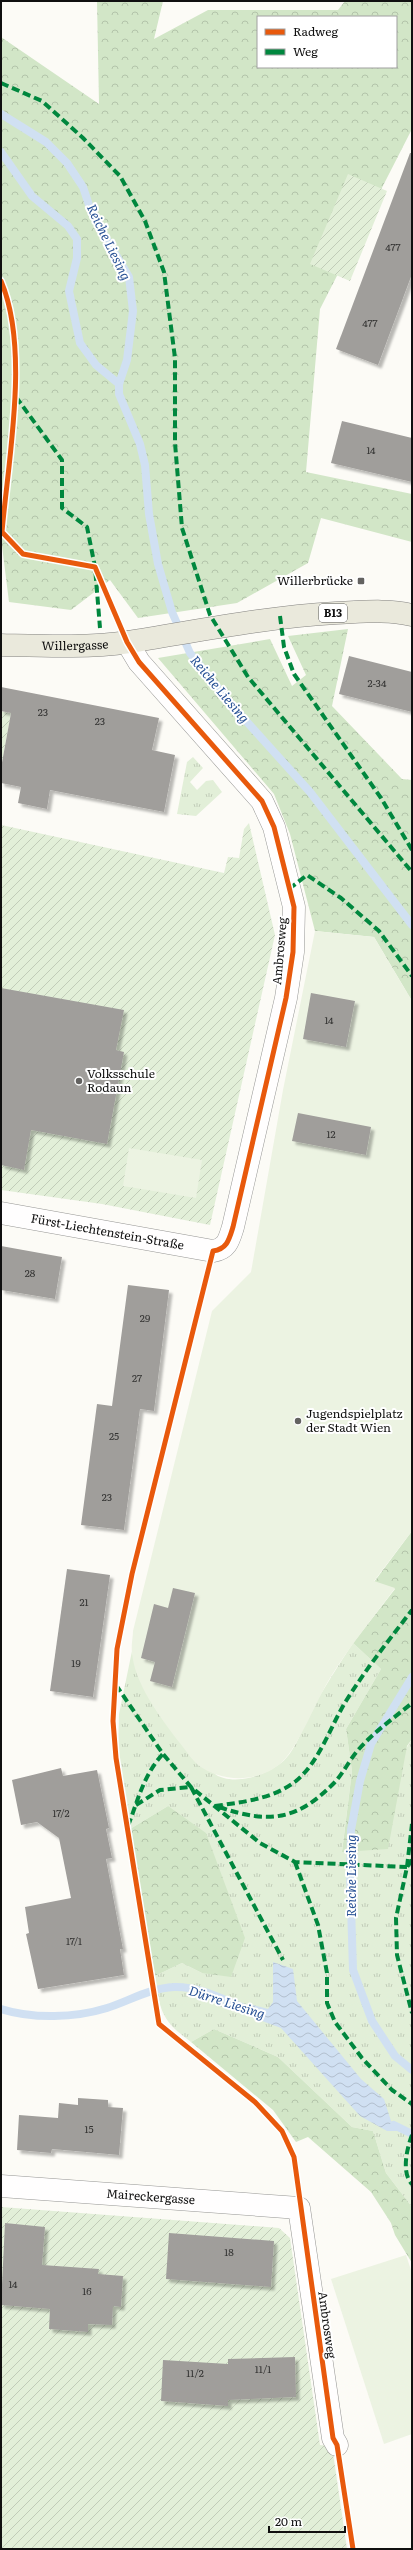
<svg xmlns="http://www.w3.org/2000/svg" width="413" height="2550" font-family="Literata,serif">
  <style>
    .grass { fill: url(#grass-tufts) }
    .forest { fill: url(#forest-crowns); fill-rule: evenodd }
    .garden { fill: url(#garden-furrows) }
    .pitch { fill: #ecf3e2 }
    .water { fill: url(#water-waves) }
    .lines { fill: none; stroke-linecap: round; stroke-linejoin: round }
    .stream { stroke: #d0e0f2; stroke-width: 8 }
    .building { fill: #a09e9b; filter: url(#shadow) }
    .street-casing { stroke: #969694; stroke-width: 23 }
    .primary-casing { stroke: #848381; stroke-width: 23 }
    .street { stroke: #fffefe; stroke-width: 22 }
    .primary { stroke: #eae9dc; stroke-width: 22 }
    .quiet { stroke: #00873e; stroke-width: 4; stroke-dasharray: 8 4; stroke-linecap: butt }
    .cycleway-casing { stroke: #fff; stroke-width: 8 }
    .cycleway { stroke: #e8590c; stroke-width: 5 }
    .poi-dot { fill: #636260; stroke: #fff; stroke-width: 1.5 }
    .labels { text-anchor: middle; stroke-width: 4; stroke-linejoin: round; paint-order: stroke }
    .number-label { font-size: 10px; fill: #343433 }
    .shield { fill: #fff; stroke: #585858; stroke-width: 1 }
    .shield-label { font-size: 11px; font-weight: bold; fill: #101010 }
    .poi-label { font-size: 12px; fill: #101010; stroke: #fff; text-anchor: start }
    .street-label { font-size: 12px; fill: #101010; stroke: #fff }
    .water-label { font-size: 13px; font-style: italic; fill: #265094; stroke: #fff }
  </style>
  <defs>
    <pattern id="grass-tufts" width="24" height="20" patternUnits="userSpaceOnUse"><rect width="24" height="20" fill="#e2efd8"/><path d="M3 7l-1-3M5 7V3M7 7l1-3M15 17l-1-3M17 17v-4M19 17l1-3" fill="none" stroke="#c1ccb8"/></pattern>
    <pattern id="forest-crowns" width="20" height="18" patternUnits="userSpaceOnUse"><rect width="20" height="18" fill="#d2e6c7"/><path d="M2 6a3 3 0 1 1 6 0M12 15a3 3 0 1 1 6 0" fill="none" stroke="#b3c4aa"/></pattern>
    <pattern id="garden-furrows" width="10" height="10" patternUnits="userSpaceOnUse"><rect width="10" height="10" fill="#e2efd8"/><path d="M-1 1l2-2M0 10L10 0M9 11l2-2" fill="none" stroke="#c1ccb8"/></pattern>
    <pattern id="water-waves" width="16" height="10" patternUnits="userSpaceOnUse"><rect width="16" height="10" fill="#d0e0f2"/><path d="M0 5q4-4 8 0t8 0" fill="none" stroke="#b2bfce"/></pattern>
    <filter id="shadow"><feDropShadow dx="3.5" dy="3.5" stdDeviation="1" flood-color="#0004"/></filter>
  </defs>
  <rect width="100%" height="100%" fill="#fcfbf6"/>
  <g class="grass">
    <path d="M193,757L203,768L190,782L197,790L206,781L213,780L222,792L196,816L177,814L187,762Z"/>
    <path d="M353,1643L381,1669L346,1729L352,1771L342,1851L412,1739V2207L386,2173L373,2131L352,2127L278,2057L214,2029L191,2042C161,2020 160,2011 155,1976L182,1963L202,1973L168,1806L130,1829L118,1756L119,1714L132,1651C140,1695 170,1733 202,1762C207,1766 213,1773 218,1776C238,1785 265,1775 281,1763C296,1751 302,1728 310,1713C323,1689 338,1666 353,1643Z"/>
  </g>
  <g class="forest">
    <path d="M97,1H163L154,39L208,10H338L345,1H412V129L320,309L306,472L412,494V542L321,518L308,563L237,603L138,618L110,580L71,610L9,602L1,538V37L99,104ZM258,17H396V67H258Z"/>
    <path d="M348,629L332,706L402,779L412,780V1001L374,937L315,931L290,834L274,794L158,658L270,639L292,686L306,675L288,636Z"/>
    <path d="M412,1531V1739L407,1746L388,1849L342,1852L352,1771L346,1729L381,1669L353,1643L395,1589L374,1582Z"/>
    <path d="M168,1806L206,1833L245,1938L231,1977L202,1973L182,1963L155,1976L130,1829Z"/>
    <path d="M214,2029L278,2057L352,2127L373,2131L386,2173L412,2207V2263L395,2235L391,2223L371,2192L308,2137L296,2142L273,2110L191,2042Z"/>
  </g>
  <g class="garden">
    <path d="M348,174L387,191L350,281L310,264Z"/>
    <path d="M1,711L11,713L1,768Z"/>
    <path d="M249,823L275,935L210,1225L102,1204L1,1190V825L224,873L228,857L239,858L244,829Z"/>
    <path d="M1,2207L279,2228L290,2238L320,2445L332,2446L347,2549H1Z"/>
  </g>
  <g class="pitch">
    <path d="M315,931L374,937L412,1001V1531L374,1581L395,1588C373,1618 349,1647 330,1678C316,1701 299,1746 282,1762C260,1783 222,1783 198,1765C191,1759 185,1749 179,1742C160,1717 134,1683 132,1652C131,1645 133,1637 133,1631L212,1311L251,1272L283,1090Z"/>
    <path d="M129,1148L202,1160L196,1198L123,1186Z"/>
    <path d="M406,2255L412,2273V2434L384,2444L331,2279Z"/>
  </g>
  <path class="water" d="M273,1962L293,1969L297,2001L361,2079L384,2099L391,2121L403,2131H387L360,2116L281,2028L251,2017L245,2008L249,2004L268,2009L273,2002Z"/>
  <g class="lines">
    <g class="stream">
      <path d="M1,114L46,142L67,163L83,187L92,214L129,277L133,311L127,360L119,384V394L140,444L145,465L149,514L158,564L172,612L190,653L230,703L310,792L412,925"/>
      <path d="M1,152L32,196L68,226L77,239V258L69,291L80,343L96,365L119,384"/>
      <path d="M412,1677L371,1744L360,1781L351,1830L350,1873L353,1970L372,2021L395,2056L412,2070"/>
      <path d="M1,2009C33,2019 75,2018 107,2008C129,2001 150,1988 174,1987C203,1986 228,2003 255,2012"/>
      <path d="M394,2125L412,2134"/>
    </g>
  </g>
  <g class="building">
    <path d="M410,153H412V274L378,365L336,349Z"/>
    <path d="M342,421L412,438V482L331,463Z"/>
    <path d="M349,656L412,672V712L339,694Z"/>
    <path d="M1,687L159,718L152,750L175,755L164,812L50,790L47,809L18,803L21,787L1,783V768L11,713L1,711Z"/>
    <path d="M1,988L124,1010L116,1050L124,1052L107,1144L31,1130L24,1170L1,1165Z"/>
    <path d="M311,993L355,1001L346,1047L303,1039Z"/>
    <path d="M298,1113L371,1127L366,1155L292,1141Z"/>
    <path d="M1,1246L62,1257L55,1299L1,1290Z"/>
    <path d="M128,1285L169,1290L154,1411L140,1409L124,1530L81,1525L97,1404L112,1406Z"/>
    <path d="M67,1569L110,1575L93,1697L50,1691Z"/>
    <path d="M173,1588L195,1593L172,1687L150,1681L155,1662L141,1658L154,1604L168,1608Z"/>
    <path d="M61,1768L63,1776L97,1770L109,1828L106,1829L112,1858L106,1859L123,1949H120L124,1975L38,1989L26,1934L29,1933L25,1907L71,1898L59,1838L37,1822L21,1825L12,1780Z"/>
    <path d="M78,2098L108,2100V2107L123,2108L119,2155L52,2149L51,2153L17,2150L19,2115L58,2118L59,2103L78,2105Z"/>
    <path d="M5,2223L45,2227L42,2265L99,2269L98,2274L123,2276L121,2307L113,2306L112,2325L88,2324V2332L49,2329L50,2309L1,2305Z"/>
    <path d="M169,2233L274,2241L271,2287L166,2279Z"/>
    <path d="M295,2357L296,2397L228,2400V2406L161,2401L163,2360L228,2364V2359Z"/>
  </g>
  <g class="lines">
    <g class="street-casing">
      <g id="street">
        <path id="s1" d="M1,1213L213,1251C227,1249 229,1240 233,1227L286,998L293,952L294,907L274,827L262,801L139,662L127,642"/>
        <path id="s2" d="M1,2186L299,2208L333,2438L337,2445"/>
      </g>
    </g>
    <g class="primary-casing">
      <g id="primary">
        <path id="s3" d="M1,645C43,646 87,648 129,642C198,631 266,617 336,613C362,612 387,609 412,615"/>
      </g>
    </g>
    <use href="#street" class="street"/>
    <use href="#primary" class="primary"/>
    <g class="quiet">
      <path d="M1,83L42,101L83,138L120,176L145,221L164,272L175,358V443L182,528L210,615L248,677L412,872"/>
      <path d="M16,397L62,460V508L87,527L95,567L100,628"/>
      <path d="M280,616L284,647L294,674L381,798L412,850"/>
      <path d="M289,889L307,875L341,898L379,931L412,976"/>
      <path d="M116,1685L163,1754L191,1787L260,1843L295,1862L407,1867"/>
      <path d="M136,1805L160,1790L191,1787L283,1960"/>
      <path d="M215,1806C243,1802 273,1799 296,1781C320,1761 330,1727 346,1701C366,1669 389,1640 412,1610"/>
      <path d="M219,1807C269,1824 297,1821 335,1782C344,1772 350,1759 359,1749C375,1731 394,1718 412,1703"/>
      <path d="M128,1826C138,1800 144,1774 163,1754"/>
      <path d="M412,1860L407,1867L396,1918L397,1955L412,2013"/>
      <path d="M295,1862L318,1925L327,1973V2003L335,2022L362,2058L392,2090L412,2104"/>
      <path d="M407,1867L412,1824"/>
      <path d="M412,2135C407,2148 401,2173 412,2184"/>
    </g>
    <g class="cycleway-casing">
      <path id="cycleway" d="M1,281C30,349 8,460 2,532L23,554L95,567L127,642L139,662L262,801L274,827L294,907L293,952L286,998L233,1227C229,1240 227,1249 213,1251L132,1574L117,1649L113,1721L116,1758L159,2024L255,2102L282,2131L294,2157L333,2438L337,2445L353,2549"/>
    </g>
    <use href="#cycleway" class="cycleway"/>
  </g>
  <g class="poi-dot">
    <rect x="357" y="577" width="8" height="8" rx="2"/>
    <circle cx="79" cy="1081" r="4"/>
    <circle cx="298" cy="1421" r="4"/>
  </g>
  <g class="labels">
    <g class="number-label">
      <text x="393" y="251">477</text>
      <text x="370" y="327">477</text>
      <text x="371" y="454">14</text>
      <text x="377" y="687">2-34</text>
      <text x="43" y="716">23</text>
      <text x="100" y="725">23</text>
      <text x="329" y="1024">14</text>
      <text x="331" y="1138">12</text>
      <text x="30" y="1277">28</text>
      <text x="145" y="1322">29</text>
      <text x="137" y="1382">27</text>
      <text x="114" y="1440">25</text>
      <text x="107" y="1501">23</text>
      <text x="84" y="1606">21</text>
      <text x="76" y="1667">19</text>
      <text x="61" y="1817">17/2</text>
      <text x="74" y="1945">17/1</text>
      <text x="89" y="2133">15</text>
      <text x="229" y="2256">18</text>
      <text x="13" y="2288">14</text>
      <text x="87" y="2295">16</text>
      <text x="263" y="2373">11/1</text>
      <text x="195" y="2377">11/2</text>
    </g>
    <rect class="shield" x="319" y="604" width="28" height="18" rx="3"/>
    <g class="shield-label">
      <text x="333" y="617">B13</text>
    </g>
    <g class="poi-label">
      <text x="353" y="585" text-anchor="end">Willerbrücke</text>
      <text x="87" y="1078">Volksschule<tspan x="87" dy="14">Rodaun</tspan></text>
      <text x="306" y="1418">Jugendspielplatz<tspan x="306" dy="14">der Stadt Wien</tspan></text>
    </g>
    <g class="street-label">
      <text dy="4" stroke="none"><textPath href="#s3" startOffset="74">Willergasse</textPath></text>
      <text transform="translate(280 951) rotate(-85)" y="4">Ambrosweg</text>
      <text dy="4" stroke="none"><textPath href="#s1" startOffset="108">Fürst-Liechtenstein-Straße</textPath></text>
      <text dy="4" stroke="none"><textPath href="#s2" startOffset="150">Maireckergasse</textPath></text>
      <text transform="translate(327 2325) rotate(82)" y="4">Ambrosweg</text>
    </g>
    <g class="water-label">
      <text transform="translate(109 242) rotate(64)" y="5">Reiche Liesing</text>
      <text transform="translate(220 689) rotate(50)" y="5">Reiche Liesing</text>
      <text transform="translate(351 1876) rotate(-90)" y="5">Reiche Liesing</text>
      <text transform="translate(227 2002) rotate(18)" y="5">Dürre Liesing</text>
    </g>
  </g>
  <rect width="413" height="2550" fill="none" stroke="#101010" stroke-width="4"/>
  <rect x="257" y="16" width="140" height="52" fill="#ffffff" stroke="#9f9f9f"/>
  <rect x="265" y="29" width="20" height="6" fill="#e8590c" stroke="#9f9f9f"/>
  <text x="293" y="36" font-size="12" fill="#101010">Radweg</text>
  <rect x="265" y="49" width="20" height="6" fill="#00873e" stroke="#9f9f9f"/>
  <text x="293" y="56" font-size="12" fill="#101010">Weg</text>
  <path d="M269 2526v6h76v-6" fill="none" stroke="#101010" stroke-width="2"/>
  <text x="275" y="2526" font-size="12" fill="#101010" stroke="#ffffff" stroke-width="3" paint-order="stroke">20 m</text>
</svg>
